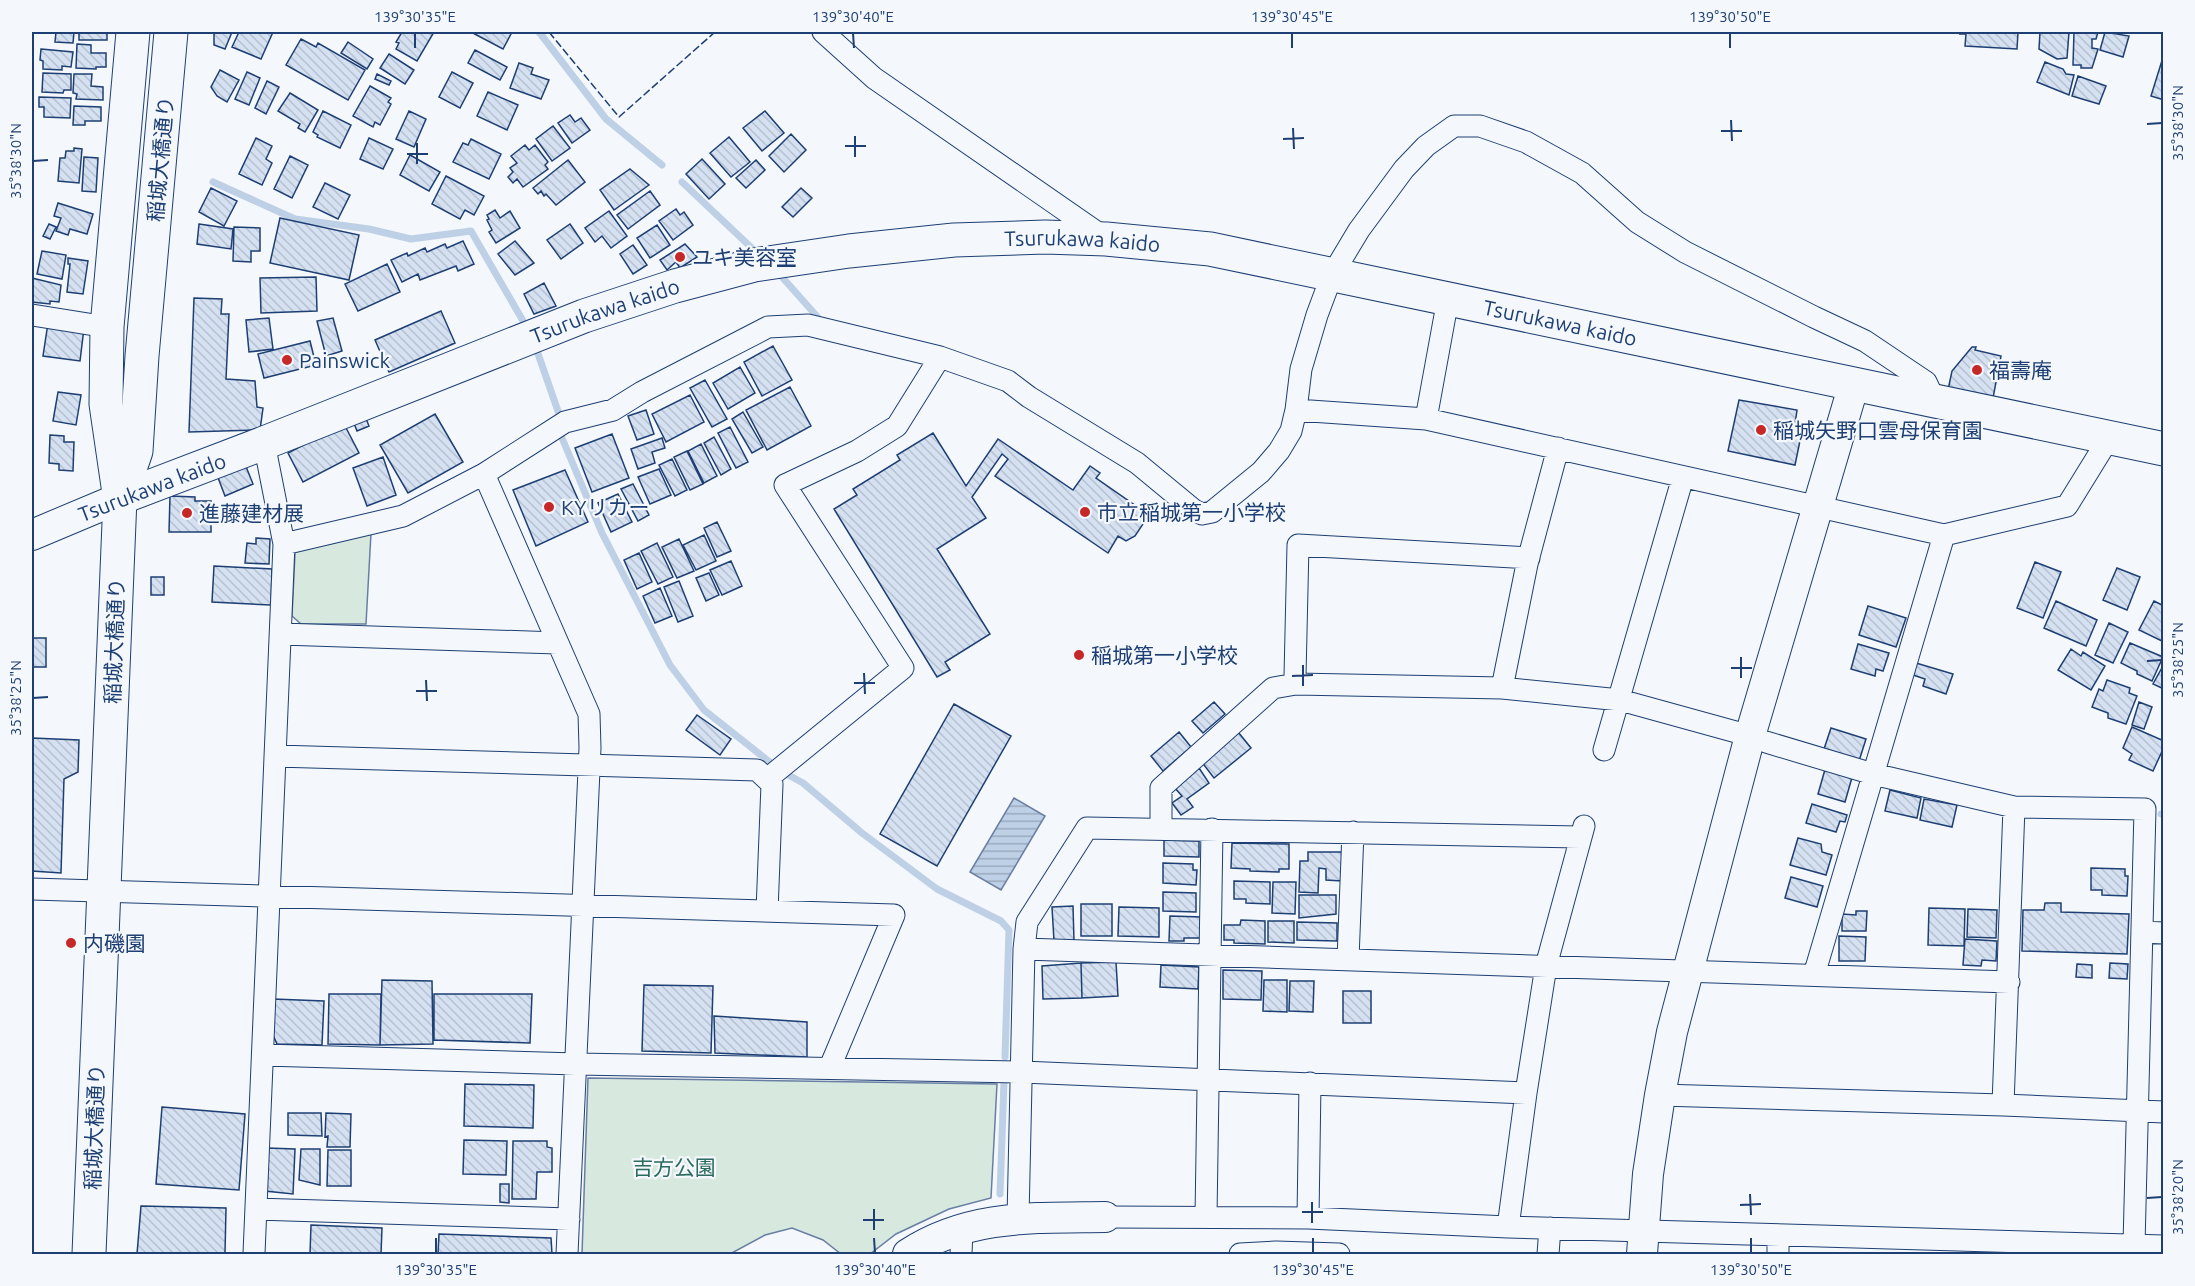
<svg xmlns="http://www.w3.org/2000/svg" width="2195" height="1286" viewBox="0 0 2195 1286" font-family="Ubuntu,'Noto Sans JP',sans-serif">
<style>
.park{fill:#d7e8df;stroke:#687fa3;stroke-width:1.5}
.water{fill:url(#water-rules);stroke:#687fa3;stroke-width:1.5}
.lines{fill:none;stroke-linecap:round;stroke-linejoin:round}
.stream{stroke:#bed0e5;stroke-width:7}
.building{fill:url(#building-back-hatch);stroke:#1d3f73;stroke-width:1.5}
.street-casing{stroke:#1d3f73;stroke-width:23}
.secondary-casing{stroke:#1d3f73;stroke-width:32}
.primary-casing{stroke:#1d3f73;stroke-width:35}
.street{stroke:#f4f7fb;stroke-width:21}
.secondary{stroke:#f4f7fb;stroke-width:30}
.primary{stroke:#f4f7fb;stroke-width:33}
.fence{stroke:#1d3f73;stroke-width:1.5;stroke-dasharray:8 3;stroke-linecap:butt}
.ticks{fill:none;stroke:#1d3f73;stroke-width:2}
.poi-dot{fill:#c62828;stroke:#f4f7fb;stroke-width:2}
.labels{text-anchor:middle;dominant-baseline:central;stroke-width:4.5;stroke-linejoin:round;paint-order:stroke}
.street-label{font-size:21px;fill:#1d3f73;stroke:#f4f7fb}
.poi-label{font-size:21px;fill:#1d3f73;stroke:#f4f7fb;text-anchor:start}
.park-label{font-size:21px;fill:#2c6c60;stroke:#f4f7fb}
.neatline{fill:none;stroke:#1d3f73;stroke-width:2}
.ticks-label{font-size:15px;text-anchor:middle;fill:#1d3f73}
</style>
<defs>
<pattern id="water-rules" width="6" height="5" patternUnits="userSpaceOnUse" patternTransform="scale(1.5)"><rect width="6" height="5" fill="#bed0e5"/><path d="M0 2.5h6" fill="none" stroke="#9aaabe"/></pattern>
<pattern id="building-back-hatch" width="6" height="6" patternUnits="userSpaceOnUse" patternTransform="scale(1.5)"><rect width="6" height="6" fill="#d5e0f0"/><path d="M-1 5l2 2M0 0l6 6M5-1l2 2" fill="none" stroke="#b6c1d1"/></pattern>
</defs>
<rect width="100%" height="100%" fill="#f4f7fb"/>
<path class="park" d="M371,533L366,624H301L292,616L295,553L298,548Z
M588,1078L997,1084L991,1198L949,1209L896,1234L870,1254H841L823,1240L792,1228L765,1235L730,1254H582Z"/>
<path class="water" d="M1014,798L1045,816L1001,890L970,872Z"/>
<g class="lines">
<path class="stream" d="M539,32L606,119L662,165
M213,182L295,219L369,229L411,239L471,231L526,326
M682,182L756,252
M782,277L822,322
M536,348L559,414
M562,438L602,533L670,665L704,710L781,771L803,783L862,833L937,889L1001,921L1009,930L1005,1057
M2161,814L2164,815
M1000,1194L1004,1081"/>
</g>
<path class="building" d="M56,32H74L73,43L55,42Z
M79,32H107V40H79Z
M214,32H232L225,49L214,45Z
M239,32H273L261,59L232,47Z
M402,32H434L417,61L396,49L399,43L396,42Z
M471,32H512L503,49Z
M1961,32H2018L2017,49L1965,46L1966,34H1960Z
M2040,32H2069L2067,58L2057,59L2039,49Z
M2074,32H2098L2096,39H2092V48L2098,49L2092,68H2081V65H2073Z
M2105,32L2129,36L2123,57L2100,50Z
M301,39L316,47L318,43L365,70L348,100L286,65Z
M348,42L373,59L367,69L341,53Z
M77,44L91,45V53H106V67H96V69L76,68Z
M41,49L73,52L71,67L62,66V70L43,69V61L40,60Z
M475,50L507,67L500,80L468,63Z
M389,54L414,70L405,84L380,68Z
M2164,54V100L2151,96Z
M2045,62L2063,69L2066,74L2074,75L2069,95L2037,82Z
M519,63L533,68L531,74L549,80L541,99L510,88Z
M220,70L239,80L227,102L217,96L211,87Z
M247,72L260,78L249,105L235,99Z
M452,72L473,83L460,108L439,97Z
M43,73L71,74V90H64L63,93L42,92Z
M74,74H92L91,86L103,87V100L76,99L77,94L73,93Z
M377,74L391,81L389,85L375,79Z
M2078,76L2106,86L2099,104L2072,96Z
M267,81L279,87L266,114L255,108Z
M370,86L391,98L388,102L391,104L380,125L375,122L373,127L353,116Z
M488,92L518,105L507,130L477,116Z
M290,93L318,110L305,132L298,128L300,124L278,111Z
M39,97L71,98L70,118L44,117V107H39Z
M74,106L101,107V121H85V125H73Z
M323,111L351,125L340,148L317,137L318,135L313,132Z
M409,111L426,119L414,147L396,139Z
M765,111L784,133L762,151L743,128Z
M570,115L575,122L581,118L590,130L572,143L558,123Z
M553,126L570,148L552,161L536,139Z
M791,134L806,150L784,172L769,156Z
M729,137L750,162L731,177L710,153Z
M256,138L272,146L266,159L272,163L262,185L239,174Z
M369,138L393,149L383,169L360,159Z
M471,139L501,154L489,179L453,162L463,143L468,145Z
M525,145L529,150L535,145L548,162L545,165L548,169L523,187L517,179L513,183L508,177L513,172L510,168L517,163L511,156Z
M74,148L82,149L79,183L58,181L60,158H65L66,151H74Z
M410,155L440,172L429,191L400,175Z
M290,156L308,165L292,198L274,189Z
M84,157L98,158L96,192L82,191Z
M702,159L725,184L709,199L686,174Z
M568,160L585,182L556,205L546,194L544,196L541,191L538,194L533,188Z
M756,160L765,170L746,188L736,178Z
M630,169L649,185L614,210L600,190Z
M446,176L484,196L474,215L465,210L460,219L432,204Z
M325,183L350,195L338,219L313,207Z
M211,188L237,201L224,226L199,212Z
M801,188L812,198L793,217L782,207Z
M650,191L660,205L628,229L617,215Z
M58,203L93,214L87,234L70,229L68,235L56,231L61,218L54,216Z
M676,209L680,215L684,212L693,225L673,240L659,221Z
M495,210L500,218L510,211L520,228L496,243L489,232L492,230L487,220L489,219L487,215Z
M609,211L627,236L611,248L602,236L595,242L585,228Z
M280,218L359,235L349,280L270,263Z
M49,224L56,227L50,239L43,236Z
M199,224L233,229L231,249L197,244Z
M570,224L583,243L561,259L547,240Z
M657,225L670,245L650,258L637,238Z
M234,227L260,228V251H251V262L233,261Z
M463,241L474,264L458,271L456,266L420,280L418,274L402,282L391,260L407,253L408,256L425,248L427,252L445,244L447,248Z
M515,241L534,263L515,275L498,254Z
M685,244L697,257L680,268L676,262L667,270L660,260Z
M633,245L647,265L633,274L620,254Z
M42,251L66,255L62,279L37,274Z
M68,258L88,261L83,294L67,292L70,264H68Z
M387,264L400,292L358,311L345,284Z
M316,277L317,311L261,313L260,278Z
M32,278L61,285L59,302L50,301V304L32,302Z
M544,283L556,306L534,314L524,294Z
M194,298L222,299L221,314H229L226,379L255,381L257,407L263,408L260,430L189,432Z
M441,311L455,343L389,372L375,340Z
M269,318L273,349L249,352L246,320Z
M333,318L342,351L326,356L317,321Z
M48,323L84,328L80,361L43,356Z
M310,341L316,365L264,378L258,354Z
M773,346L792,380L762,396L744,362Z
M1972,347H1976L1975,350L2001,356L1993,398L1948,390L1952,371Z
M740,367L755,393L728,409L713,383Z
M705,380L727,419L712,427L690,388Z
M790,387L811,426L767,450L746,410Z
M58,392L81,395L76,425L53,421Z
M690,395L704,422L666,442L652,414Z
M1739,400L1797,410L1795,424L1803,426L1795,465L1728,451Z
M646,410L654,434L637,440L628,416Z
M363,411L369,426L357,431L351,416Z
M743,412L763,447L752,453L732,419Z
M435,414L463,462L408,493L380,445Z
M344,424L359,453L303,482L288,453Z
M730,427L748,462L736,468L718,433Z
M933,433L966,486L998,439L1073,490L1090,466L1100,473L1096,478L1149,515L1135,536L1126,541L1118,536L1108,553L995,476L1008,459L1002,454L972,497L986,518L937,549L990,634L945,662L950,670L937,677L834,509L857,495L853,489L900,460L897,455Z
M612,434L629,478L592,492L575,448Z
M50,435L64,436V442H74L73,471L59,470V464L49,463Z
M714,437L731,469L721,475L704,443Z
M662,438L665,448L652,452L655,463L638,469L631,449Z
M701,444L717,476L704,483L688,451Z
M687,451L703,484L690,490L674,457Z
M383,457L396,495L367,506L353,468Z
M672,459L687,490L675,496L659,465Z
M245,464L253,484L225,496L217,475Z
M659,469L671,495L650,504L638,477Z
M565,470L588,522L536,546L513,490Z
M633,484L649,515L638,521L621,489Z
M618,494L632,522L611,532L598,503Z
M170,496L195,497V501H211V532H169Z
M717,522L731,551L717,557L704,528Z
M704,535L716,561L696,570L683,545Z
M256,538L270,539L269,564L245,563L247,543L256,544Z
M679,539L694,571L677,578L662,547Z
M657,543L673,577L658,584L641,551Z
M639,553L652,582L637,589L624,560Z
M731,561L742,586L722,595L710,570Z
M2035,562L2061,572L2043,618L2017,608Z
M214,566L272,569L271,605L212,602Z
M2117,568L2140,577L2127,610L2103,600Z
M709,573L719,595L706,601L696,578Z
M151,577H164V595H151Z
M679,581L693,616L678,622L664,587Z
M660,588L672,616L655,623L643,596Z
M2056,601L2097,620L2086,646L2044,628Z
M2154,601L2164,606V642L2139,630Z
M1868,606L1906,618L1896,647L1859,635Z
M2109,623L2128,632L2113,663L2095,655Z
M32,638H46V667H32Z
M2130,643L2163,657L2152,681L2137,674V671L2121,663Z
M1858,644L1889,653L1883,671L1876,669L1875,676L1851,669Z
M2071,649L2081,656L2083,652L2105,666L2091,690L2058,670Z
M1916,663L1953,674L1946,694L1923,686L1925,679L1913,675Z
M2164,664V689L2153,684Z
M2107,680L2130,688L2129,693L2137,696L2126,724L2108,718V713L2092,707L2099,689L2103,691Z
M1214,702L1225,714L1203,733L1192,721Z
M2139,702L2152,707L2144,729L2132,725Z
M954,704L1011,736L937,866L880,834Z
M697,715L731,739L720,755L686,730Z
M1234,727L1251,748L1214,778L1201,761Z
M2132,727L2164,741V747L2153,771L2129,760L2132,754L2123,748Z
M1831,728L1866,739L1859,761L1824,749Z
M1179,732L1191,747L1163,771L1151,756Z
M32,738L79,740L78,772L64,779L61,873L32,871Z
M1826,766L1853,774L1845,802L1818,794Z
M1199,768L1209,783L1187,799L1193,807L1181,815L1172,803L1182,796L1174,787Z
M1890,790L1921,798L1917,818L1885,811Z
M1924,799L1957,805L1952,827L1920,820Z
M1812,804L1847,815L1845,822L1840,821L1836,832L1806,823Z
M1798,838L1821,844L1822,852L1832,855L1826,875L1790,865Z
M1164,840L1199,841V857L1164,856Z
M1232,843L1289,844V869H1279V872L1250,871V869L1231,868Z
M1308,852H1343L1342,881L1326,880V869L1319,868L1318,893L1299,892L1300,861H1308Z
M1163,863L1193,864V870H1197L1196,885L1163,883Z
M2091,868L2125,869V876H2128L2127,896L2102,895V890H2091Z
M1791,877L1823,886L1817,907L1785,898Z
M1234,881L1270,882V904L1246,903V899H1234Z
M1273,882H1296L1295,914L1272,913Z
M1163,892L1196,893V912L1163,911Z
M1299,895H1336V914L1299,918Z
M2045,903H2061V912L2129,914L2127,954L2022,951L2023,910H2044Z
M1081,904H1112V936H1081Z
M1073,906L1074,941H1054L1052,907Z
M1119,907L1159,908V937L1118,936Z
M1929,908L1965,909L1964,946L1928,945Z
M1968,909L1997,910L1996,938L1967,937Z
M1856,911H1867L1866,931H1842V914L1856,915Z
M1170,916L1202,917V938H1184V941H1169Z
M1241,920L1265,921V944L1234,943V940H1224V925H1240Z
M1268,921H1294V943L1268,942Z
M1297,922L1337,923V941L1297,940Z
M1839,936L1866,937L1865,961H1839Z
M1965,939L1997,941L1996,961L1982,960L1981,966L1963,965Z
M1116,962L1118,996L1082,998L1081,963Z
M1081,963L1082,998L1043,999L1042,966Z
M2110,963L2128,964L2127,979L2109,978Z
M2077,964L2092,965V978L2076,977Z
M1161,965L1199,967L1198,989L1160,987Z
M1223,970L1262,971L1261,1000L1223,999Z
M382,980L432,981L433,1044L380,1045Z
M1264,980H1287V1012L1263,1011Z
M1290,981H1314L1313,1012L1289,1011Z
M644,985L713,986L711,1053L642,1051Z
M1343,991H1371V1023H1343Z
M329,994H381L380,1045L328,1044Z
M434,994H532L530,1043L434,1040Z
M273,999L324,1001L322,1045L277,1044L272,1033Z
M714,1016L807,1022V1057L715,1053Z
M465,1084L534,1085L533,1128L464,1126Z
M162,1107L245,1114L239,1190L156,1184Z
M288,1113H321L322,1136L288,1135Z
M326,1113L351,1114L350,1147H327L328,1136L325,1137Z
M464,1140L507,1141L506,1175L463,1174Z
M513,1141H547V1147L552,1148V1172H537L536,1199H512Z
M267,1148L295,1149L293,1194L265,1191Z
M301,1149H320V1185L299,1180Z
M328,1150H351V1186H327Z
M500,1184H509V1203L500,1202Z
M141,1206L226,1208L225,1254H137Z
M311,1225L382,1228L381,1254H310Z
M439,1234L551,1238L552,1254H438Z"/>
<g class="lines">
<defs>
<path id="street" d="M823,32L874,78L1105,238
M32,315L107,327
M1296,410L1426,419L1944,535
M1426,419L1448,299
M484,474L589,714L590,748L567,1254
M284,544L403,516L484,474L565,422L613,410L642,392L768,327L808,325L940,357L1008,381L1029,397L1137,463L1194,510L1202,514L1212,512L1261,472L1279,451L1291,431L1296,410L1301,369L1317,315L1332,275L1359,230L1404,169L1426,146L1454,126H1480L1526,142L1582,173L1637,222L1685,252L1814,317L1865,341L1926,382L1935,401
M281,634L558,643
M1296,684L1295,676L1298,545L1529,558
M1502,688L1527,564L1558,448
M1766,742L1873,774L2014,807L2145,809L2134,1245L2136,1254
M1604,750L1683,477
M276,756L757,770L772,784L767,911
M767,779L903,668L785,485L857,451L897,426L940,357
M1161,829V788L1273,688L1296,684L1502,688L1620,700L1736,732
M32,889L894,915L830,1067
M2142,932L2164,933
M1024,949L2009,982
M1348,959L1353,832
M1814,975L1944,535L2067,506L2109,438
M263,1055L576,1064L1022,1072L1526,1093
M1660,1095L2003,1105L2164,1112
M2003,1105L2014,807
M256,1209L569,1219
M1105,1217L1308,1218L1508,1227L2164,1246
M1206,1217L1212,829
M1018,1218L1024,949L1027,922L1087,828L1580,837
M1308,1218L1310,1083
M1508,1227L1526,1093L1546,966L1584,826
M254,1254L284,544L264,443
M961,1254L962,1230
M1240,1254L1276,1252L1339,1254
M1548,1254L1550,1228
M1778,1254V1235"/>
<path id="secondary" d="M32,535L120,498
M908,1254C969,1214 1035,1218 1105,1217
M1642,1254L1648,1174L1660,1095L1672,1032L1750,736L1854,384"/>
<g id="primary">
<path d="M119,493L106,404L107,327L133,32"/>
<path id="s1" d="M120,498L264,443L584,316L675,286L754,265L849,251L954,240L1045,237L1106,239L1210,249L2164,449"/>
<path d="M89,1254L120,498L136,451L142,356L171,32"/>
</g>
</defs>
<use href="#street" class="street-casing"/>
<use href="#secondary" class="secondary-casing"/>
<use href="#primary" class="primary-casing"/>
<use href="#street" class="street"/>
<use href="#secondary" class="secondary"/>
<use href="#primary" class="primary"/>
<path class="fence" d="M549,32L619,117L715,32"/>
</g>
<path class="ticks" d="M415,33V48M853,33L854,48M1292,33V48M1730,33V48M1731,120L1732,141M2147,124L2162,123M1293,128L1294,149M1721,131H1742M855,136V157M1283,139L1304,138M417,143V164M845,146H866M407,154H428M33,161L48,160M1741,657V678M2147,661L2162,660M1303,665V686M1731,668H1752M864,673L865,694M1292,676L1313,675M426,680L427,701M854,683H875M416,691H437M33,698L48,697M1750,1194L1751,1215M2147,1198L2162,1197M1312,1202V1223M1740,1205L1761,1204M874,1209V1230M1302,1212H1323M863,1220H884M436,1238V1253M874,1238L875,1253M1313,1238V1253M1751,1238V1253"/>
<g class="poi-dot">
<circle cx="680" cy="257" r="6"/>
<circle cx="287" cy="360" r="6"/>
<circle cx="1977" cy="370" r="6"/>
<circle cx="1761" cy="430" r="6"/>
<circle cx="549" cy="507" r="6"/>
<circle cx="1085" cy="512" r="6"/>
<circle cx="187" cy="513" r="6"/>
<circle cx="1079" cy="655" r="6"/>
<circle cx="71" cy="943" r="6"/>
</g>
<g class="labels">
<g class="street-label">
<text transform="translate(160 159) rotate(-85)">稲城大橋通り</text>
<text stroke="none"><textPath href="#s1" startOffset="1006">Tsurukawa kaido</textPath></text>
<text stroke="none"><textPath href="#s1" startOffset="520">Tsurukawa kaido</textPath></text>
<text stroke="none"><textPath href="#s1" startOffset="1492">Tsurukawa kaido</textPath></text>
<text transform="translate(152 487) rotate(-21)">Tsurukawa kaido</text>
<text transform="translate(114 641) rotate(-88)">稲城大橋通り</text>
<text transform="translate(94 1127) rotate(-88)">稲城大橋通り</text>
</g>
<g class="poi-label">
<text x="692" y="257">ユキ美容室</text>
<text x="299" y="360">Painswick</text>
<text x="1989" y="370">福壽庵</text>
<text x="1773" y="430">稲城矢野口雲母保育園</text>
<text x="561" y="507">KYリカー</text>
<text x="1097" y="512">市立稲城第一小学校</text>
<text x="199" y="513">進藤建材展</text>
<text x="1091" y="655">稲城第一小学校</text>
<text x="83" y="943">内磯園</text>
</g>
<g class="park-label">
<text x="674" y="1167">吉方公園</text>
</g>
</g>
<rect width="2195" height="1286" fill="none" stroke="#f4f7fb" stroke-width="66"/>
<rect x="33" y="33" width="2129" height="1220" class="neatline"/>
<g class="ticks-label">
<text x="415" y="22">139°30'35"E</text>
<text x="853" y="22">139°30'40"E</text>
<text x="1292" y="22">139°30'45"E</text>
<text x="1730" y="22">139°30'50"E</text>
<text transform="translate(2178 123) rotate(-90)" y="5">35°38'30"N</text>
<text transform="translate(16 161) rotate(-90)" y="5">35°38'30"N</text>
<text transform="translate(2178 660) rotate(-90)" y="5">35°38'25"N</text>
<text transform="translate(16 698) rotate(-90)" y="5">35°38'25"N</text>
<text transform="translate(2178 1197) rotate(-90)" y="5">35°38'20"N</text>
<text x="436" y="1275">139°30'35"E</text>
<text x="875" y="1275">139°30'40"E</text>
<text x="1313" y="1275">139°30'45"E</text>
<text x="1751" y="1275">139°30'50"E</text>
</g>
</svg>
